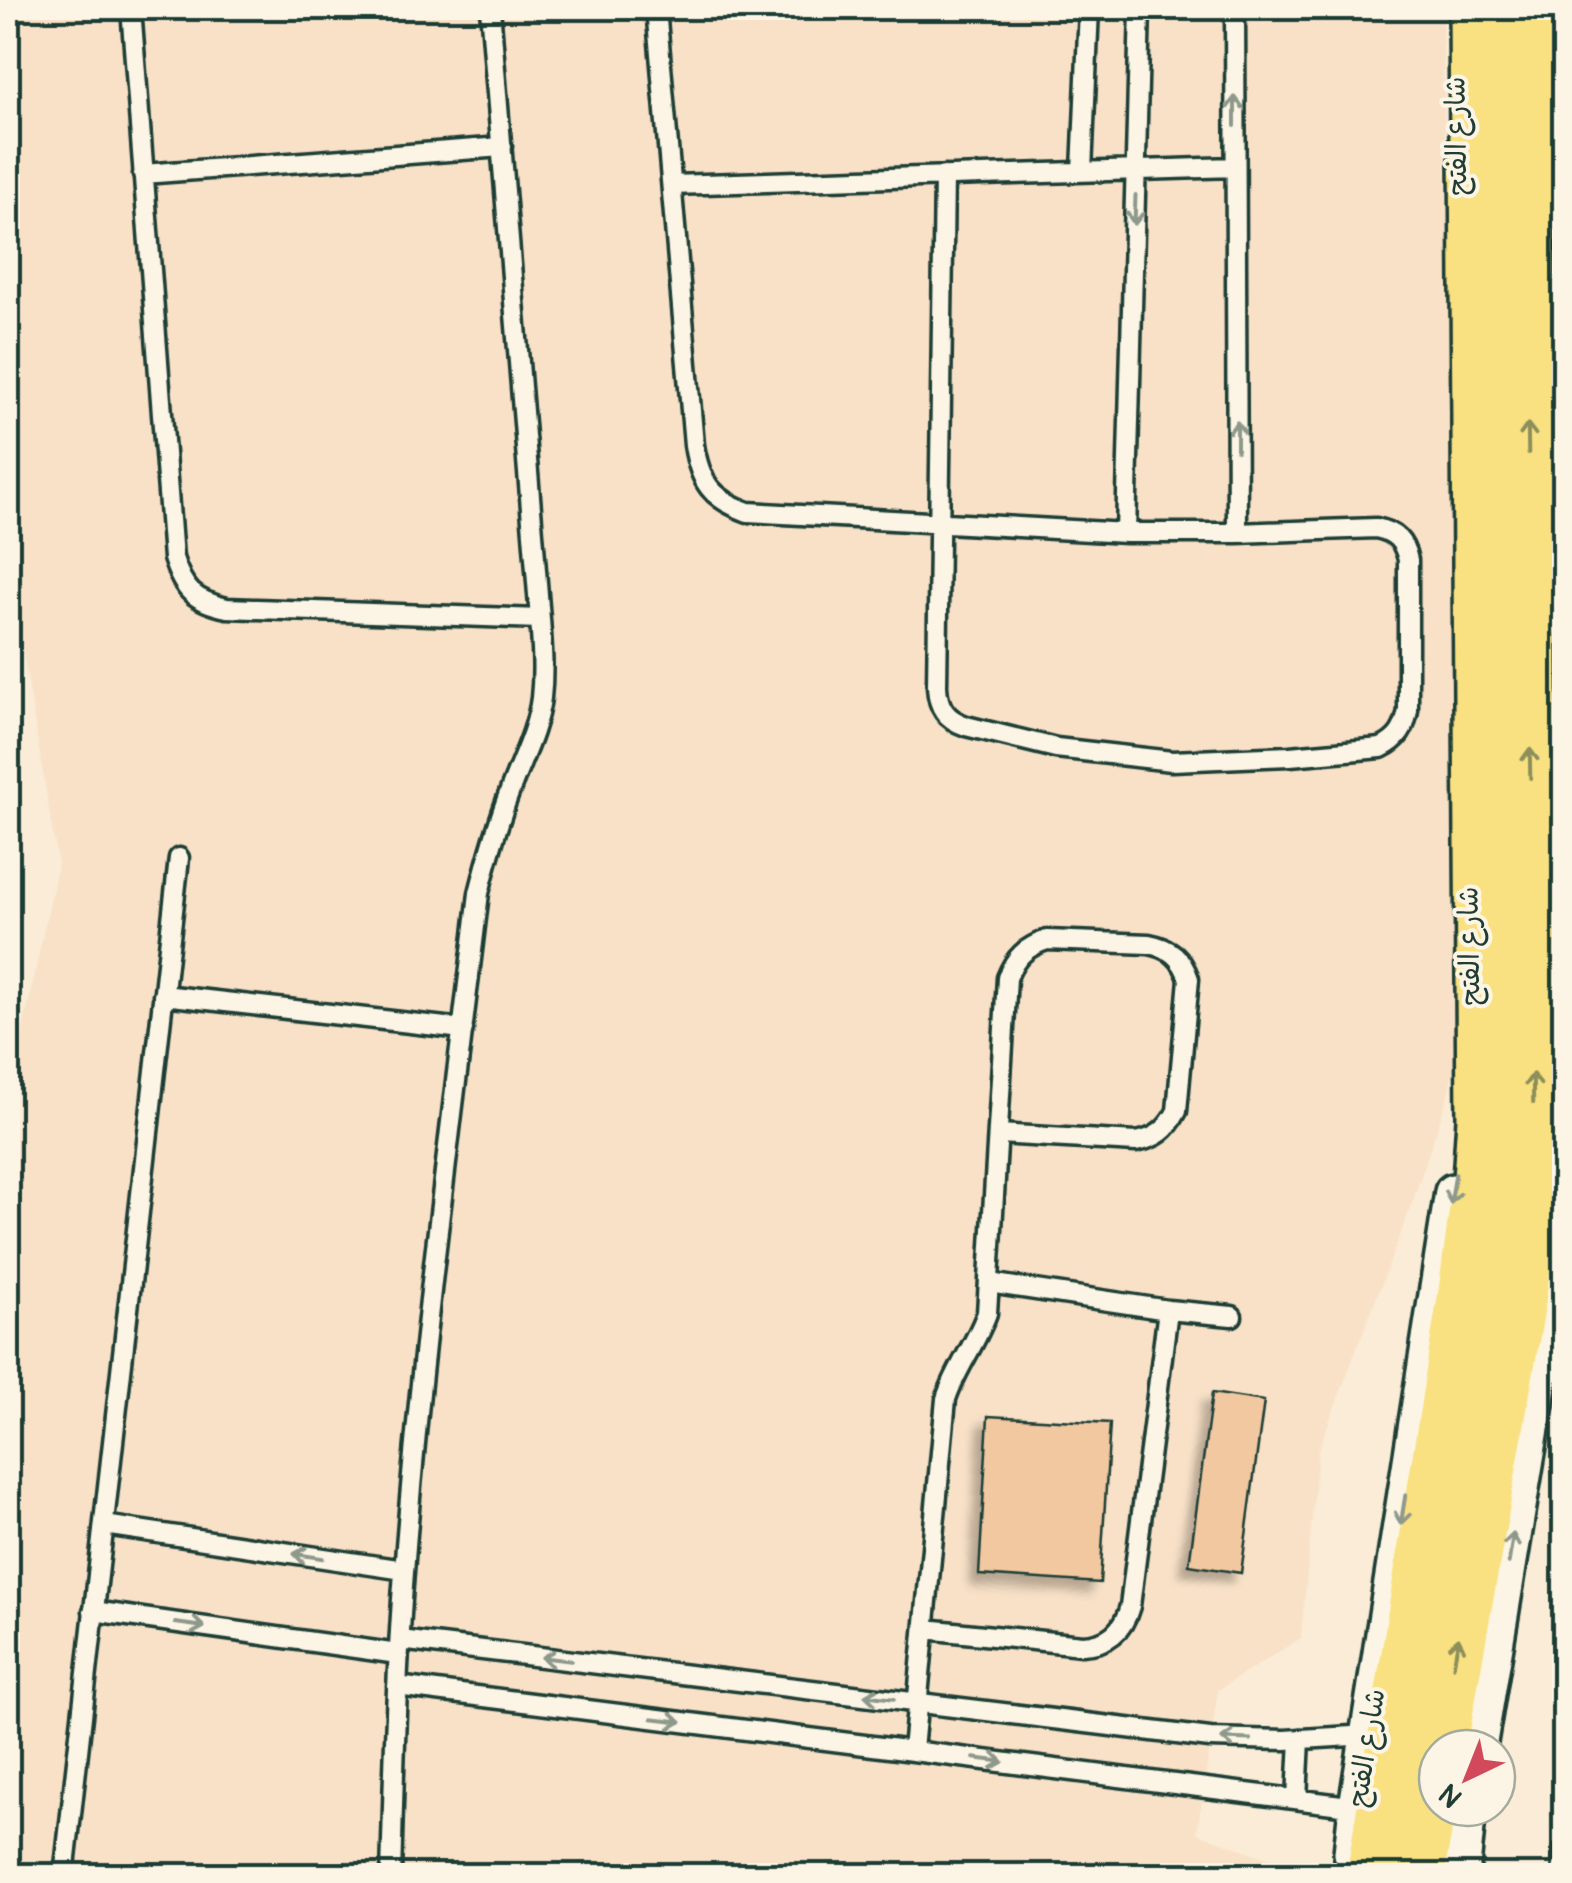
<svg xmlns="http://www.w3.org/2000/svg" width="1572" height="1883" viewBox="0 0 1572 1883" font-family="Pangolin,'Playpen Sans Arabic',sans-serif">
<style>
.built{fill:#f8e1c7}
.building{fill:#f2c8a1;stroke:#1f3d34;stroke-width:2.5;filter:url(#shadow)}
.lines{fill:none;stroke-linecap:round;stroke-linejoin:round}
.lane-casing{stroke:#1f3d34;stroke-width:25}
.street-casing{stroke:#1f3d34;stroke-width:42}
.primary-casing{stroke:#1f3d34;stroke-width:62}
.lane{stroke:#fcf5e5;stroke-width:18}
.street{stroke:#fcf5e5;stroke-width:35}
.primary{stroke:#f9e181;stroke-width:55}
.oneway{stroke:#8e998c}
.oneway2{stroke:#8c8f5a}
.labels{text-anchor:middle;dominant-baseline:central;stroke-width:8;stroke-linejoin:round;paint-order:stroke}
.street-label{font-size:28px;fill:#1f3d34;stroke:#fcf5e5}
</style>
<defs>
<filter id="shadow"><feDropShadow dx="-9" dy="9" stdDeviation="5" flood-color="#0004"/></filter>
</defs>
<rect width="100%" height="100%" fill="#faecd7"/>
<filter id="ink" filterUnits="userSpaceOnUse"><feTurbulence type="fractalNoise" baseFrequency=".01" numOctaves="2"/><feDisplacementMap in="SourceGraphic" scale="20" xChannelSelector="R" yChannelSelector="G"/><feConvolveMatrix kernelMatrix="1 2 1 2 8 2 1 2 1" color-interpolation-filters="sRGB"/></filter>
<g filter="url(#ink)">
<path class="built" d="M8,8H1442L1465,1010L1448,1095L1410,1209L1318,1451L1301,1638L1218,1690L1197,1833L1314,1875H8V1201L15,1166L21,1039L58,864L12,585L8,569Z"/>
<path class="building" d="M1212,1393L1264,1401L1241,1573L1189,1565Z
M988,1416L1110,1423L1100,1583L979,1575Z"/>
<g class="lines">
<defs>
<path id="lane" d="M131,8L173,558C183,590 194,601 227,608L540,619
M656,8L694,445C700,483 712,499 748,512L1126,533H1237L1376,528C1395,532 1404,541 1408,560V710C1405,729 1398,740 1381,748L1290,756L1172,761L1056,748L966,726C946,719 938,708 937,686L944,176
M1235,8L1237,533
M1082,171L1089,8
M143,174L502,147
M672,185L1235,167
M1126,533L1140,8
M163,995L463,1029
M989,1283L1168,1310L1232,1316
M104,1525L404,1570
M93,1611L398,1654
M925,1629L1082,1645C1109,1644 1123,1631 1130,1606L1168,1310
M400,1640L1210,1738L1285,1740L1369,1735
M397,1686L1357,1807
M913,1750L946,1399C956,1368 976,1344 987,1313L1007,978C1015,957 1026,947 1047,940L1149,944C1171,948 1182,958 1189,979L1177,1111C1167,1130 1157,1138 1136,1142L998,1134
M1297,1799L1300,1739
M64,1876L179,858
M391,1876C394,1774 396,1673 404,1572C421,1345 452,1119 479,893C488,857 498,822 511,788C522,758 537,730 541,698C544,672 542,645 540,619L490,8
M1562,1876L1564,1850"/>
<path id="street" d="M1478,1748L1564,1229
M1352,1853L1357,1807L1453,1192
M1461,1876L1468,1808"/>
<path id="primary" d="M1439,1748L1515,1320L1523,1267L1532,1160L1525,8
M1374,1876L1465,1299L1481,1180L1485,1119L1477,8
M1416,1876L1437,1758"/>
</defs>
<use href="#lane" class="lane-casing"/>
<use href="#street" class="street-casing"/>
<use href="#primary" class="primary-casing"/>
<use href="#lane" class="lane"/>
<use href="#street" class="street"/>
<use href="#primary" class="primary"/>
</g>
<defs><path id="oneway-shaft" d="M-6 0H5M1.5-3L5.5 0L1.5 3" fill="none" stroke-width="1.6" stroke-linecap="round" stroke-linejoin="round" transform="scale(2.5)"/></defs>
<g class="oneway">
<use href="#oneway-shaft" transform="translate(1235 111) rotate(-90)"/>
<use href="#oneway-shaft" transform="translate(1135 210) rotate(92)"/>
<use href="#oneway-shaft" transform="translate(1237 436) rotate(-90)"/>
<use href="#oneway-shaft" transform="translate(1453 1189) rotate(99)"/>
<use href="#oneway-shaft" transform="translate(1403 1510) rotate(99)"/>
<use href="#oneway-shaft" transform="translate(1511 1548) rotate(-81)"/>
<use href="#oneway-shaft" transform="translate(308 1556) rotate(-171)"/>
<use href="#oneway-shaft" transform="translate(190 1625) rotate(8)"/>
<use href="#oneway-shaft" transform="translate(556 1659) rotate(-173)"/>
<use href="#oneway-shaft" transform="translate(879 1697) rotate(-173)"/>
<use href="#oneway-shaft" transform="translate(667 1720) rotate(7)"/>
<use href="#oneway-shaft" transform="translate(1236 1739) rotate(-178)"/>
<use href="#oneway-shaft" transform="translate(989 1760) rotate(7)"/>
</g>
<g class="oneway2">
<use href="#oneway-shaft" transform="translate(1528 438) rotate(-91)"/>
<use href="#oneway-shaft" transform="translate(1530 763) rotate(-91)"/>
<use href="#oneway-shaft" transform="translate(1533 1088) rotate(-91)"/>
<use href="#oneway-shaft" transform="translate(1456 1652) rotate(-80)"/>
</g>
</g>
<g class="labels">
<g class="street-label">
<text transform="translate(1457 136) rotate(-91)">شارع الفتح</text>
<text transform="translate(1470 946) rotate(-91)">شارع الفتح</text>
<text transform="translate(1367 1748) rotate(-81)">شارع الفتح</text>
</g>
</g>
<rect width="1572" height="1883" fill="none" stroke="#fcf5e5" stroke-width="40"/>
<rect x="20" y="20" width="1532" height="1843" fill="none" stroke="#1f3d34" stroke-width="4" filter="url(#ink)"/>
<g transform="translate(1467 1778) rotate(223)"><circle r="48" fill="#fcf5e5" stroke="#a4ab9e" stroke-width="2.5"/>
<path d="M0-8L18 38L0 25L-18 38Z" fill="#d1495b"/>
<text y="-15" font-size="28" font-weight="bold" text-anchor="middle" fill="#1f3d34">N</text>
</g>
</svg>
